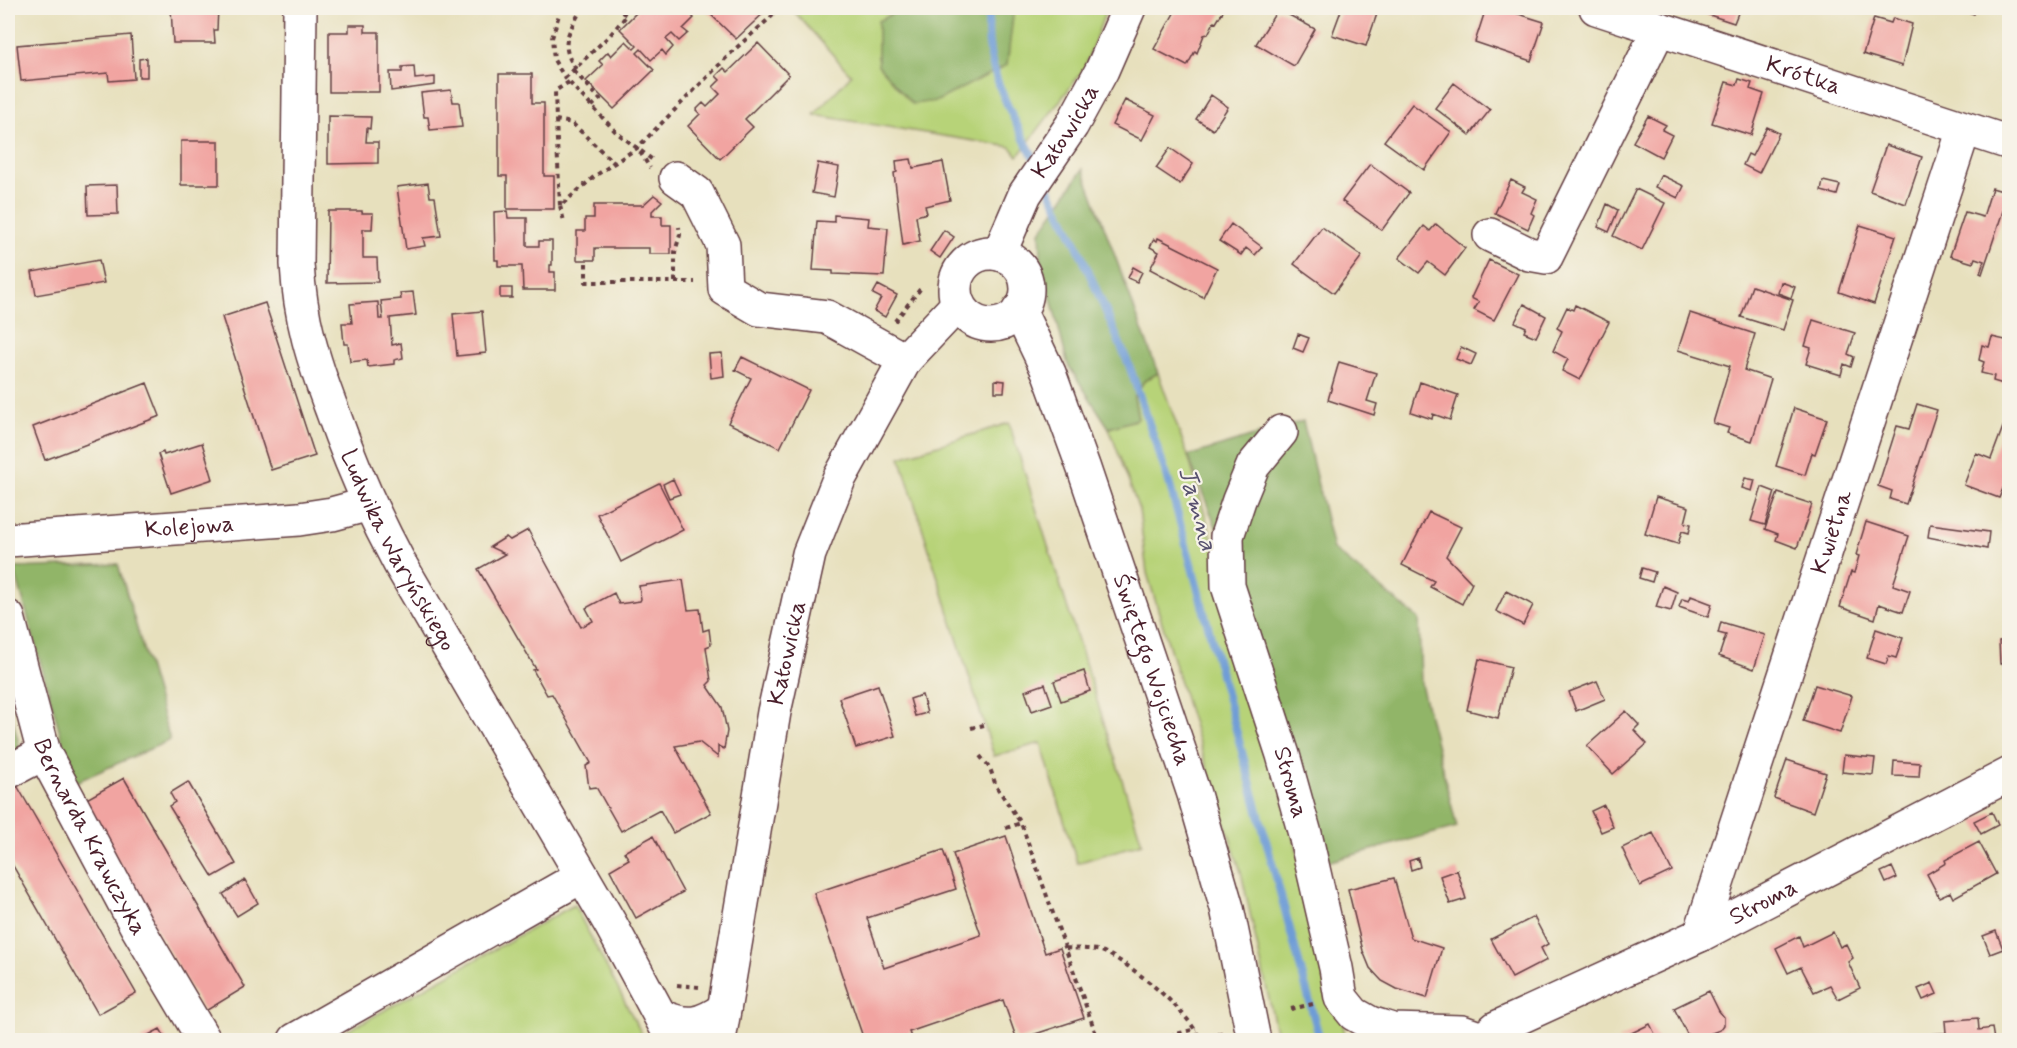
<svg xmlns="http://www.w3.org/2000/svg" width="2017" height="1048" viewBox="0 0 2017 1048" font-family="Mynerve,sans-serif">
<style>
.green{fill:#b7d378;stroke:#807952;stroke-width:1.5}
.forest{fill:#91b568;stroke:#6e6a4a;stroke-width:1.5}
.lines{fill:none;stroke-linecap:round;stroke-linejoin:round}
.stream{stroke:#6e9cd6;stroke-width:8}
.building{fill:#f1a4a1}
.minor-casing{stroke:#623c41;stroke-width:36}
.path{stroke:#623c41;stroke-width:4;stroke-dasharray:4.5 4.5;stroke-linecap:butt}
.minor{stroke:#fff;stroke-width:33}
.labels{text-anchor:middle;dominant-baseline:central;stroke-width:4.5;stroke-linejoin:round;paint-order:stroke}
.street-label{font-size:24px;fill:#4a1f2b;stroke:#f7f3e8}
.water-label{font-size:26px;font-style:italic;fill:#58516f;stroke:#f7f3e8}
</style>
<rect width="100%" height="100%" fill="#f7f3e8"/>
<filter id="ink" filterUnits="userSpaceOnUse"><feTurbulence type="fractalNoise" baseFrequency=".0167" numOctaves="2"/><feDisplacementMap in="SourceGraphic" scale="12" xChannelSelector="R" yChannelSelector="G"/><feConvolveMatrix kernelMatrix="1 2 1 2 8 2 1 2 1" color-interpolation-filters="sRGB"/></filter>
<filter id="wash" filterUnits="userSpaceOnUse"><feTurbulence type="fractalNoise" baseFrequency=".008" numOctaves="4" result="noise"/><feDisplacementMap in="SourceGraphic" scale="24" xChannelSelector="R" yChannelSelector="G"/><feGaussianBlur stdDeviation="1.35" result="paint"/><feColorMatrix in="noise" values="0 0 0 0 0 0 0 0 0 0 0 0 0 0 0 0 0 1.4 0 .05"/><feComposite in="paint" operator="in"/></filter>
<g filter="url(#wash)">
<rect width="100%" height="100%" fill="#e7e0bd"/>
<path class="green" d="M791,8H1107L1084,69L1018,156L1011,147L814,115L851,75Z
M1158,373L1188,456L1232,607L1341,1014L1346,1040H1278L1241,872L1189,712L1147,573L1139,510L1109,428L1138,419L1134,398L1144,381Z
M1009,423L1142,843L1077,863L1041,743L994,756L900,457Z
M574,905L645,1040H331Z"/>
<path class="forest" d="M904,8H1014L1007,65L937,101L912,104L878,65V21Z
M1083,169L1158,373L1144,381L1134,397L1138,419L1109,428L1068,365L1041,259L1040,232Z
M1303,421L1333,549L1419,619L1421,684L1457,827L1323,863L1249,610L1188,456Z
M118,564L170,740L74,783L14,568Z
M8,700L21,753L8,761Z"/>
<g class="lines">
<path class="stream" d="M990,8C980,64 1011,113 1036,162
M1045,181L1077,245L1129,365L1169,482L1320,1040"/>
</g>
<g id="blocks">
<path class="building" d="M171,8H218L217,30H214L215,43H173Z
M330,8H348V9L330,10Z
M634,8H684L694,18L683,29L688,33L679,41L672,34L666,39L673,47L666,55L662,50L651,60L641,49L637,53L654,70L614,109L586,81L603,65L599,61L608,52L611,56L626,41L634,49L637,46L620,29L638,11Z
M704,8H769L736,39Z
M1177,8H1225L1216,23L1214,22L1208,34L1204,35L1197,53L1195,51L1187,66L1154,49Z
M1342,8H1379L1366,46L1332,35Z
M1486,8H1499L1544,22L1531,61L1475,42Z
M1688,8H1740L1734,23Z
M1957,8H1977L1974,14Z
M1278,9L1315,29L1294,66L1256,44Z
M1874,18L1891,23L1893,18L1912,24L1902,66L1863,54Z
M349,25H365V32H379V92H329V32H349Z
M131,35L134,79L109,81L108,73L21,81L17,45Z
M758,43L789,75L745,119L753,127L720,159L688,126L700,114L696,110L703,103L707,107L720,94L713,87L720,80L716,76L724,68L728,72Z
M147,58V77H139V59Z
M414,66L415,79L435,77V85L391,91L390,72H402V67Z
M499,74H532V103H544V176H554V209H507V176H499Z
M1739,79L1752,83L1750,89L1764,94L1751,135L1712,123L1726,82L1737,85Z
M1454,83L1490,110L1470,135L1435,108Z
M451,90L453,102H459L462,127L430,130L428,117H424L421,93Z
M1211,95L1228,107L1213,130L1196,119Z
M2009,99H2010V115L2004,113Z
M1125,100L1155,115L1142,140L1112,125Z
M1412,104L1451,132L1424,170L1384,141Z
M328,116L371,117L370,129L367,128L366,142H378V163L328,164Z
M1648,116L1666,125L1662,130L1672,135L1661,157L1633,142Z
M1767,127L1779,133L1759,173L1743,165L1748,154L1752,156Z
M181,141H219V185H181Z
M1886,145L1922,157L1906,204L1870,191Z
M1170,148L1193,164L1180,184L1156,168Z
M911,159L913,168L943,162L950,200L925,206L927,213L916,216L920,241L903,245L894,173L897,172L896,161Z
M818,163L839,167L834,197L812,193Z
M1370,164L1409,193L1382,230L1342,201Z
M1661,175L1684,186L1678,198L1655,187Z
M1511,180L1525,187L1522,192L1537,199L1531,213L1534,215L1528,229L1495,213Z
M1823,181L1840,185L1837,195L1821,191Z
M428,183L430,197H435L441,236L423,238L425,246L406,249L397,187Z
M117,185L118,214L88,215L87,186Z
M1992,188L2009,193L1982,274L1980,273L1984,261L1975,258L1973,263L1950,256L1965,212L1983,217Z
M1636,189L1665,203L1642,250L1613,236Z
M654,195L662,201L652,211V216H662V225H671V254H649V248H595V260H577V231H585V218H594V205H643Z
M1607,204L1618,210L1609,232L1598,227Z
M328,211H362V213H373L372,229H363V258H377L378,282L327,283Z
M507,211L508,218H527V246H539V241H552V265H550V272H555V290H523L522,266H498V260H495L494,212Z
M834,215L869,218L868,226L888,228L884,276L833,274V271L813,270L817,221L834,222Z
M1231,224L1262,247L1255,255L1246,248L1241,255L1219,241Z
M1436,224L1465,248L1445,275L1428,262L1419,273L1399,258L1424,226L1430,231Z
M1860,225L1896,236L1874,304L1839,292Z
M1322,227L1362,256L1334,293L1294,264Z
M944,230L954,237L940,258L930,251Z
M1158,238L1217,268L1203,297L1150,269L1159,252L1150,247L1154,239L1157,241Z
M99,260L104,283L36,295L32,272Z
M1489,260L1518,274L1494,320L1474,310L1479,302L1471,298Z
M1133,267L1142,272L1137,282L1128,278Z
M1781,282L1795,287L1791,298L1778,293Z
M878,285L897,295L885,317L874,311L881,298L873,294Z
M1752,286L1793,300L1783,330L1741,317Z
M500,288H512V298H500Z
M413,292L416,315L390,318L392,345L401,343L403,358L394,360V364L368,367L367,360L350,362L348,344H344L342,323H352L350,304L378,302L379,319H383L381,301L401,299L400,293Z
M265,303L315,456L271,470L222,317Z
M1524,304L1546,316L1536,337L1524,332L1526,327L1515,322Z
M1575,305L1609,322L1580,380L1562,371L1568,359L1553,351L1562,331L1557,328L1567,307L1573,310Z
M482,311L486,353L457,356L453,314Z
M1690,313L1755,334L1744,370L1771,379L1752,441L1727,433L1729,428L1713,423L1730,366L1678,350Z
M1813,320L1855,333L1848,354L1854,357L1851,367L1844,364L1841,375L1806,364L1811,348L1805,346Z
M1298,334L1309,338L1303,352L1293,348Z
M1992,337L2010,341V386L1993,381L1994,376L1981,373L1984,362L1979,360L1982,345L1989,347Z
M1461,347L1476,354L1471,365L1456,359Z
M722,353L724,376L711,378L709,354Z
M742,357L809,390L780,448L728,423L751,378L735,370Z
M1339,362L1376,373L1367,401L1377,404L1374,415L1328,400Z
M995,380L1005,381L1004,392H995Z
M1420,382L1458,395L1450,420L1433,414L1432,419L1411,412Z
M147,383L160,416L45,460L33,427Z
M1917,404L1937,410L1906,504L1890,499L1892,491L1878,486L1897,426L1909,429Z
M1794,408L1827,419L1815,454L1812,453L1805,475L1776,466Z
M2003,427L2010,430V472L1999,498L1964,485L1976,453L1991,459Z
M202,443L213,479L171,493L158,454L163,452L164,455Z
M1745,478L1755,480L1752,491L1742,488Z
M673,479L680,494L669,498L663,484Z
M659,483L683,530L621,562L597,514Z
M1762,487L1775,492L1765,525L1751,521Z
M1778,493L1812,504L1797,548L1776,540L1778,534L1765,529Z
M1656,497L1689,507L1685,523L1691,524L1689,533L1682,531L1678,544L1645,534Z
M1429,512L1461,527L1446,556L1472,583L1462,604L1430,587L1434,581L1402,565Z
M1866,522L1909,536L1893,585L1910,591L1903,612L1879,604L1875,619L1840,607L1851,572L1854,573L1859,556L1856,555Z
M1930,524L1989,532L1987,549L1928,537Z
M528,530L581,627L593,621L586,608L614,593L619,604L640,601L641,599L639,586L683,580L688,610L700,609L703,631L709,629L711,645L706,647L711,681L707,685L722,707L727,731L724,749L718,746V757L699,742L675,746L711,813L673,833L660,810L621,831L596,787L589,788L586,766L591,763L552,694L547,695L533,670L536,669L478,569L505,554L490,547L506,537L510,540Z
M1642,568L1655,572L1652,582L1639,578Z
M1663,586L1677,592L1671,611L1656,607Z
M1506,591L1533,605L1523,625L1496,611Z
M1691,596L1712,604L1708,617L1679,607L1682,599L1689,601Z
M1721,622L1765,635L1754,669L1719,656L1726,635L1718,633Z
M1876,629L1903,638L1896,658L1889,656L1886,664L1867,658Z
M2010,640V663L2000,664L1999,641Z
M1479,659L1511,667L1498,718L1467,710Z
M1084,671L1090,691L1061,701L1054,681Z
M1597,681L1605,699L1576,711L1569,692Z
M1045,684L1052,704L1032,711L1025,691Z
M878,685L895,736L856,748L839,698Z
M1815,685L1852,696L1840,733L1803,721Z
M922,695L927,713L915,716L910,699Z
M1626,711L1639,725L1634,730L1647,744L1613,774L1587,746Z
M1844,755L1875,758L1873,775L1842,772Z
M1787,760L1826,773L1813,812L1774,798Z
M1894,761L1920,763L1919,777L1893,776Z
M124,778L245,987L204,1012L83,801Z
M15,782L136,993L98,1014L8,857V786Z
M188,782L236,864L213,877L169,806L175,802L170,793Z
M1604,805L1613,827L1601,832L1591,811Z
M1992,812L1998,825L1981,834L1974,821Z
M1653,833L1672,871L1640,886L1622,848Z
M653,836L683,892L636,918L610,870L629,859L624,852Z
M1006,836L1045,953L1060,948L1084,1018L1017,1040L1003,1000L909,1032L912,1040H864L814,893L943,850L956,889L867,918L884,968L981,935L953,854Z
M1979,842L1996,874L1953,898L1950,892L1939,897L1927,874L1946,863L1945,860Z
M1418,858L1420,867L1411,870L1409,861Z
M1892,867L1897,878L1886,883L1881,872Z
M1457,870L1466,899L1450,904L1440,876Z
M1394,878L1411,938L1442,948L1427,998L1397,989L1382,981L1370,968L1363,951L1348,889Z
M245,880L258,903L237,916L223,894Z
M1534,917L1548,944L1541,948L1547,960L1512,978L1491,939Z
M1996,931L2003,949L1990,954L1983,936Z
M1833,932L1840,947L1846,944L1853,958L1848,962L1860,988L1838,999L1830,985L1814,992L1801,967L1788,973L1776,948L1799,936L1803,947Z
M1932,983L1937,994L1923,1000L1918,989Z
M1709,991L1719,1011L1724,1017V1025L1720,1030L1704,1036L1706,1040H1690L1674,1008Z
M1978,1018L1979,1030L1992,1028L1994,1040H1913V1037L1925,1034L1946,1033L1945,1021Z
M1650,1024L1658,1040H1617L1644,1027Z
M160,1029L167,1040H139Z"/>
</g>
</g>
<g filter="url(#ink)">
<use href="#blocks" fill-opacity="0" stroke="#623c41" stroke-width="1.5"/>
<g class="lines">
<defs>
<g id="minor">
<path id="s1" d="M300,8L297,264C300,319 313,360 332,410C351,464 373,514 400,564L611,925L673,1040"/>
<path id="s2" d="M1596,8L2010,143"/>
<path d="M676,178L697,193L723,245L725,289L759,309L827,317L905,360"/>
<path d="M1490,235L1529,254L1546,257L1659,29"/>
<circle cx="991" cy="289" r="36"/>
<path id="s3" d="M999,254L1025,194L1072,125L1102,70L1129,8"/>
<path id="s4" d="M1019,310L1049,373L1084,469L1194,794L1227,908L1254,1040"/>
<path id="s5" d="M1281,432L1253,466L1239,500L1227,536L1228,586L1283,755L1305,834L1336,968L1341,998L1354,1014L1370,1023L1393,1030L1462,1032L1482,1039"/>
<path id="s6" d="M8,540L299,519L332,514L369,504"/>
<path id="s7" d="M8,617L44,753L137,927L204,1040"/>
<path d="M8,772L44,753"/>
<path id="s8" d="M1700,935L1964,129"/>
<path d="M661,1016C687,1028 701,1025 724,1009"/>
<path d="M295,1040L582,876"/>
<path id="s9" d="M719,1040L774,712L809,554L839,479L905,360L958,304"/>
<path id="s10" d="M1482,1040L1496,1028L1700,935L2010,774"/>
</g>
</defs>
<use href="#minor" class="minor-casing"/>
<path class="path" d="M561,8L552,38L554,60L565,78L616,132L654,161
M786,8L787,9
M576,69C558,44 569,32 582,8
M574,71L600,99L592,106
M565,78L610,35L627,15L623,13L622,8
M569,82L555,91L556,120L572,123L614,163
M556,120L560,206L595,176L637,148L735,49L780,9L779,8
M640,152L650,168
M560,206L564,221
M586,263V282H695
M675,282V252L680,235L679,227
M895,321L921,288
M971,728L984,725
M980,756L990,768L996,786L1021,823
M1006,828L1021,823L1098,1040
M1066,948C1078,949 1093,948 1104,952C1131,964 1191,1013 1200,1040L1224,1032
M677,985L699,987
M1291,1009L1313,1004
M1152,1040L1196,1029"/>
<use href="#minor" class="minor"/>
</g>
</g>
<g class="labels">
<g class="street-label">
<text stroke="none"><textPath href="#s2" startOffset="218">Krótka</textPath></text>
<text stroke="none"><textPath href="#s3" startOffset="140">Katowicka</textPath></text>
<text stroke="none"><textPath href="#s6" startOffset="182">Kolejowa</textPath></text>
<text stroke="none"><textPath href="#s8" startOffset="424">Kwietna</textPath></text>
<text stroke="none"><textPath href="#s1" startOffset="562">Ludwika Waryńskiego</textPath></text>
<text stroke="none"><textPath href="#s9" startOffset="393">Katowicka</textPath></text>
<text stroke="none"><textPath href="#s4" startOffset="384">Świętego Wojciecha</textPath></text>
<text stroke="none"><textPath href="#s5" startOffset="375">Stroma</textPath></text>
<text stroke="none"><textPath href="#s7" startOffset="236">Bernarda Krawczyka</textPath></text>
<text stroke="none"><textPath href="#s10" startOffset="314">Stroma</textPath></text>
</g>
<g class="water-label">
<text transform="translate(1197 509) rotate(74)">Jamna</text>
</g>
</g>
<rect width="2017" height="1048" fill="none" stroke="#f7f3e8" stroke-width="30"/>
</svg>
